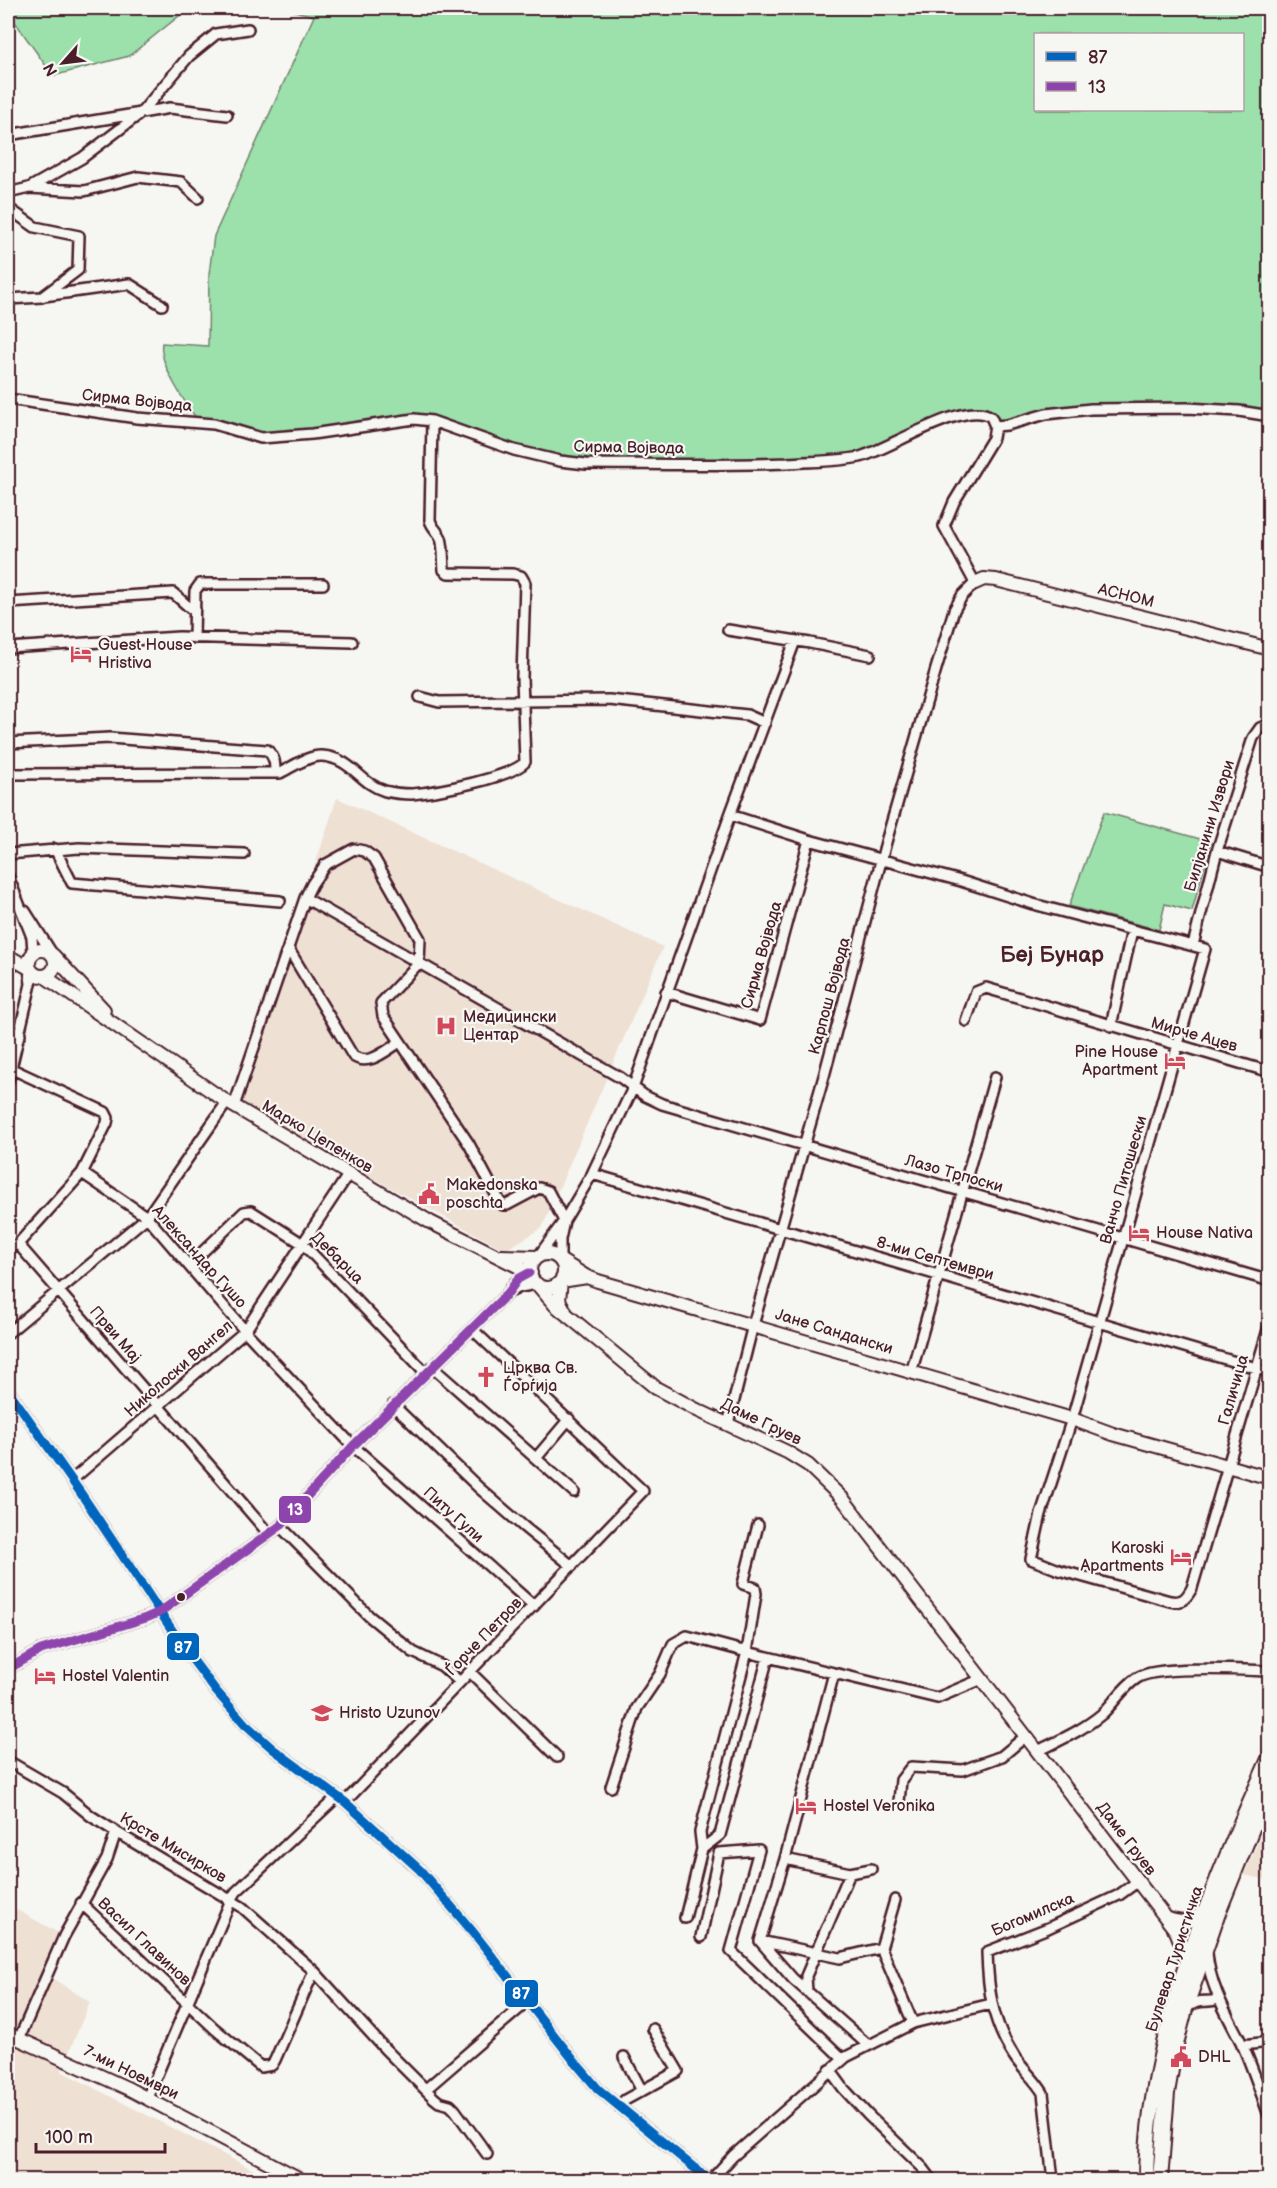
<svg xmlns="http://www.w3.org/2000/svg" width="1277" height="2188" viewBox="0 0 1277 2188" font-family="'Balsamiq Sans',sans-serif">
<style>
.built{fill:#eee0d3}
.green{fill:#9ce0ac;stroke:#73806c;stroke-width:1.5;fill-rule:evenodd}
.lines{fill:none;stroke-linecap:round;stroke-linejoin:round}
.minor-casing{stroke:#4a1f2b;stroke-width:14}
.tertiary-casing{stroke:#4a1f2b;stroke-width:16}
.secondary-casing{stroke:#4a1f2b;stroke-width:18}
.minor{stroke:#f6f6f2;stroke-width:9}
.tertiary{stroke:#f6f6f2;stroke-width:12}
.secondary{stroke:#f6f6f2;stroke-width:14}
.bus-1-casing{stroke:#f6f6f2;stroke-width:14}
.bus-2-casing{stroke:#f6f6f2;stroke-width:14}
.bus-1{stroke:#0065bd;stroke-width:9}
.bus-2{stroke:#8e44ad;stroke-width:9}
.bus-dot{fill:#4a1f2b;stroke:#f6f6f2;stroke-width:2}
.labels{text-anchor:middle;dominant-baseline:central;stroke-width:4.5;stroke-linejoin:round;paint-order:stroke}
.street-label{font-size:16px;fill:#4a1f2b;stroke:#f6f6f2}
.poi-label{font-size:16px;fill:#4a1f2b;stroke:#f6f6f2;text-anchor:start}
.district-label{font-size:22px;font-weight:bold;fill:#4a1f2b;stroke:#f6f6f2}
.line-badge{stroke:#f6f6f2;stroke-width:2}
.badge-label{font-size:16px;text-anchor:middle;font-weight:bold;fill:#fff}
</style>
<rect width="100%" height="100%" fill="#f6f6f2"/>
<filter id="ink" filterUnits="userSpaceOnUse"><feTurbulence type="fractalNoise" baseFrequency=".0167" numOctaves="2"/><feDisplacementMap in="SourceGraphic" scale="12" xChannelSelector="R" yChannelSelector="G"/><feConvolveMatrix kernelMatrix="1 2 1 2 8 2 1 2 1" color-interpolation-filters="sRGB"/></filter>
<g filter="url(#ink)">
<path class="built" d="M337,798L663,947L542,1228L505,1250L237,1104Z
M1269,1816V1880L1244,1875Z
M8,1905L64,1936L47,1975L90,2002L61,2071L273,2180H8Z"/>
<path class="green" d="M8,8H189L129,56L53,76L8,12Z
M283,8H1269V416L1239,411L1091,409L1007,425L977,413L891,444L832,462L560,461L432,421L261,438L200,423C187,406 158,364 162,343L208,346L209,274L214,236L314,16ZM1036,34H1242V110H1036Z
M1104,812L1211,842L1192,911L1165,904L1159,930L1069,906Z"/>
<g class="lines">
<defs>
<path id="minor" d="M8,135L141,113L189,56L216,34L248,29
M29,188L82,158L141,113L170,108L227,115
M8,193L29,188L84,191L138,177L181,182L198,198
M8,208L35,227L79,236L78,270L42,297L8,299
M44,296L129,284L162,305
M8,399L137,418L214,424L261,438L312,434L414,419L432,421L514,450L560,461L586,464C653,464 720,466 787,463C812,461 835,462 860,457C888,450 966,398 991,417L995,426L993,438L954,502L944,526L975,583L962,596L954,610L936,669L886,842L824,1076L753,1325L728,1424
M995,426L1007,425L1046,414L1091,409L1187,408L1239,411L1270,416
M8,603L173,593L190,608L195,609
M728,630L810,643L870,655
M194,638L195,591L200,584H323
M8,648L179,637L352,642
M420,697L439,702L609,700L747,715L765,723
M8,743L110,738L267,750C275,757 275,763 275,773
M8,774L280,773C292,767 309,755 322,756C352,758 360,784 385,791C393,793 404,794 412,794C435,792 511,778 525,762L522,677L525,583L521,576L513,574L448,573L444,570C443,560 444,548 441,538C438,531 432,528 430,520L432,421
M730,815L809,840L961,881L1033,904L1205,949L1072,1419L1041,1514L1031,1559L1059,1570L1170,1601C1182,1603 1186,1599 1192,1588L1270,1323
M55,849L72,883L280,901
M1217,851L1270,867
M8,854L79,848L244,854
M8,876L32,937L33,952
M305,898L312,884L325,865L354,849L364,851L374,858L420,939L419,963L381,1003L383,1016L469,1144L500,1202L503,1205H507L539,1188L548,1191L564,1221L560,1239V1260
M25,911L53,955
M1193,945L1217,851L1253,738L1260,728L1270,724
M288,948L353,1056C369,1067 385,1051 400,1042
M666,992L760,1020L809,840
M966,1021L976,992L986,988L1270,1072
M1111,1026L1132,930
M8,1030L20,1035
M10,1068L105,1112L108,1118L107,1123L82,1173L147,1217L245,1331L353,1446L534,1606
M8,1081L31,984L29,968
M234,1106L305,898L621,1078L645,1096L662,1104L1270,1281
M592,1174L1270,1372
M18,1244L82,1173
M8,1248L18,1244L269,1534
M538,1257L564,1221L592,1174L633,1088L730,815L795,641
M189,1265L244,1212L251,1211L303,1244L426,1373
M510,1292L520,1287L537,1284
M8,1333L147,1217L227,1102
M432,1367L574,1492
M911,1373L995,1077
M8,1390L80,1492L186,1651L216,1691L245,1724L273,1749L345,1802L420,1870L473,1932L575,2062L598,2089L709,2180
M393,1405L478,1487L524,1527L572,1566
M537,1457L569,1419
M72,1480L245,1331L348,1175
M280,1526L369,1616L413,1652L442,1666L460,1682
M8,1669L41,1650L146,1618L160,1612L269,1534L280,1526L353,1446L508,1293C514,1283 518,1276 531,1273
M470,1672L557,1757
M834,1673L785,1859L760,1941L793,1979L868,2045
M1038,1751C1060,1740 1083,1730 1102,1714C1114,1703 1123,1687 1137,1678C1157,1665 1243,1670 1270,1671
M8,1761L63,1793L91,1816L116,1832L242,1907L314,1971L385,2049L434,2098L439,2102L450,2105L455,2110L487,2154
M611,1787L637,1708L660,1674L673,1644L687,1636L747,1652L756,1594L755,1588L743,1584L758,1525
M345,1802L643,1491L472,1329
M899,1802L901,1780L911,1767L963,1770L1002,1756L1026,1736
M702,1849L720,1835L768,1657
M785,1859L850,1873L871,1869
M895,1900L881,1948L913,2023
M81,1903L215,2029L261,2067L272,2065L275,2060L314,1971
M685,1918L702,1849L700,1832L747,1652L937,1698L982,1679
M701,1937L719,1853L759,1850L731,1951L843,2059
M760,1941L840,1958L881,1948
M1207,1953C1210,1988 1227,2014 1242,2044C1253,2068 1261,2094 1270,2118
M807,1992L806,1976L850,1873
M1185,2009C1202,1996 1205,2005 1218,1999
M19,2039L64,1936L107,1859L116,1832
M1242,2045L1270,2042
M624,2057L642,2091
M830,2070L844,2089L868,2115L923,2168L932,2180
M426,2089L527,2002
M147,2098L231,1900L236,1892L337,1797
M619,2107L625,2100L678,2071L653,2029
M711,2180L733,2156L846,2057L913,2023L991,2004
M1053,2180L1043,2093C1035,2079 1022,2069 1014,2056C992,2022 988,1990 987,1952L1048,1928L1119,1895L1137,1882"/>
<path id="tertiary" d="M975,583L984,579L996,580L1270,649
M29 963a13 13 0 1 1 26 0a13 13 0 1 1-26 0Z
M53,955L104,1010
M8,956L29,968
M44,976L227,1102L430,1222L531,1273
M530 1271a17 17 0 1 1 34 0a17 17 0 1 1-34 0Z
M501,1256L538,1257
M560,1260L587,1277L598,1281L1072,1419L1113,1434L1270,1478
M537,1284L555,1305L656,1388L697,1410L787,1452L808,1465L843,1499L1176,1931L1183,1948L1186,1966
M565,1311L559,1300L561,1281L587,1277
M1166,1918C1183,1925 1193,1922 1206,1909
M8,2034L129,2089L302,2180"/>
<path id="secondary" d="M1146,2180C1147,2038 1212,1885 1270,1757
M1160,2180L1167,2093L1174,2052L1185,2009L1218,1913L1270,1784"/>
</defs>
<use href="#minor" class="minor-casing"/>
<use href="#tertiary" class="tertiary-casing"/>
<use href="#secondary" class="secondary-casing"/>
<use href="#minor" class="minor"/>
<use href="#tertiary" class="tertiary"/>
<use href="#secondary" class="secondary"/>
<defs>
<path id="bus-1" d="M8,1390L80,1492L186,1651L216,1691L245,1724L273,1749L345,1802L420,1870L473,1932L575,2062L598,2089L709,2180"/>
<path id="bus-2" d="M8,1669L41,1650L146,1618L160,1612L269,1534L280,1526L353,1446L508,1293L518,1279L529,1273"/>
</defs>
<use href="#bus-1" class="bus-1-casing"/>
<use href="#bus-2" class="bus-2-casing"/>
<use href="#bus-1" class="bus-1"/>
<use href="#bus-2" class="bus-2"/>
</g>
</g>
<defs>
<symbol id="hotel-bare" viewBox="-9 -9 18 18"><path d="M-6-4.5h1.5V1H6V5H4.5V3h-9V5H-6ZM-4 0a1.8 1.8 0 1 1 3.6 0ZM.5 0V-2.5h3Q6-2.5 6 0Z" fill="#d1495b" stroke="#f6f6f2" stroke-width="2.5" paint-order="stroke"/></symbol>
<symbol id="hospital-bare" viewBox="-9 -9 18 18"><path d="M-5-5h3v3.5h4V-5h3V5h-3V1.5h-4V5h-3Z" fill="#d1495b" stroke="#f6f6f2" stroke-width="2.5" paint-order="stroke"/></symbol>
<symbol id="civic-bare" viewBox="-9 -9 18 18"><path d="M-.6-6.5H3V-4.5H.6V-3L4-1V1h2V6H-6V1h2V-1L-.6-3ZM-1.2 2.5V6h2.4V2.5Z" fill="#d1495b" stroke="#f6f6f2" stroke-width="2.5" paint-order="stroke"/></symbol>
<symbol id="church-bare" viewBox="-9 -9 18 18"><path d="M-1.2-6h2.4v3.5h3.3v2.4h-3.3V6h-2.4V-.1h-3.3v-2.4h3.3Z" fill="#d1495b" stroke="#f6f6f2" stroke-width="2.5" paint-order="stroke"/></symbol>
<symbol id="school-bare" viewBox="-9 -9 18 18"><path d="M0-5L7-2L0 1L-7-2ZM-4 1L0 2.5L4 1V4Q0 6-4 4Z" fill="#d1495b" stroke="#f6f6f2" stroke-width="2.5" paint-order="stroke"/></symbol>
</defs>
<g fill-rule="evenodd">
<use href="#hotel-bare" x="66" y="639" width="30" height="30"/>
<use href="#hospital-bare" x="431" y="1011" width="30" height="30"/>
<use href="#hotel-bare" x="1160" y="1046" width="30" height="30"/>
<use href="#civic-bare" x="414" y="1179" width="30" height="30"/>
<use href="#hotel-bare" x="1124" y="1218" width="30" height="30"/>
<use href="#church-bare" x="471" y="1362" width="30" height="30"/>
<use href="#hotel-bare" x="1166" y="1542" width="30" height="30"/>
<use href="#hotel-bare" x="30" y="1661" width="30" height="30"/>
<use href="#school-bare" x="307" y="1698" width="30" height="30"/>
<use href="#hotel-bare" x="791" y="1791" width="30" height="30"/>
<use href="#civic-bare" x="1166" y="2042" width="30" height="30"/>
</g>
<circle class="bus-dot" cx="181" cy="1597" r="5"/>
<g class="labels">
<g class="street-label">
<text transform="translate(137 401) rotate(6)">Сирма Војвода</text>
<text transform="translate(629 448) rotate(1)">Сирма Војвода</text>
<text transform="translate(1126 596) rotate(14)">АСНОМ</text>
<text transform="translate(1210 826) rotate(-73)">Билјанини Извори</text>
<text transform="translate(762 955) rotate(-74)">Сирма Војвода</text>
<text transform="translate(830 996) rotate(-75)">Карпош Војвода</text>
<text transform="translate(1194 1035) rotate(16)">Мирче Ацев</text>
<text transform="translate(317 1137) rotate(31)">Марко Цепенков</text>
<text transform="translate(954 1174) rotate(16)">Лазо Трпоски</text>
<text transform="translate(1124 1180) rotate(-74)">Ванчо Питошески</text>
<text transform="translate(199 1257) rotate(48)">Александар Гушо</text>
<text transform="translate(337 1258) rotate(45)">Дебарца</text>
<text transform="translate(935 1259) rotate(16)">8-ми Септември</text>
<text transform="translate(834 1332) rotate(17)">Јане Сандански</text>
<text transform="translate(115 1335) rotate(49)">Први Мај</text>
<text transform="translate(179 1369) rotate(-41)">Николоски Вангел</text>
<text transform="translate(1234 1390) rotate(-74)">Галичица</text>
<text transform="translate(761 1422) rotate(26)">Даме Груев</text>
<text transform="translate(453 1515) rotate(42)">Питу Гули</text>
<text transform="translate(484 1637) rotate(-46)">Ѓорче Петров</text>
<text transform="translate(1126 1839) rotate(53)">Даме Груев</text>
<text transform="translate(173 1848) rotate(31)">Крсте Мисирков</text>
<text transform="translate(1033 1915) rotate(-23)">Богомилска</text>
<text transform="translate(144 1942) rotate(43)">Васил Главинов</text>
<text transform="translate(1175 1959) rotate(-72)">Булевар Туристичка</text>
<text transform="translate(131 2073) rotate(26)">7-ми Ноември</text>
</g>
<g class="poi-label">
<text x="98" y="645">Guest House<tspan x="98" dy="18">Hristiva</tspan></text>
<text x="463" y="1017">Медицински<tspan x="463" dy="18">Центар</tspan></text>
<text x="1158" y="1052" text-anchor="end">Pine House<tspan x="1158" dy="18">Apartment</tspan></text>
<text x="446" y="1185">Makedonska<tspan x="446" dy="18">poschta</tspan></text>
<text x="1156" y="1233">House Nativa</text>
<text x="503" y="1368">Црква Св.<tspan x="503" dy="18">Ѓoрѓијa</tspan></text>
<text x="1164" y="1548" text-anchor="end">Karoski<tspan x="1164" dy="18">Apartments</tspan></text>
<text x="62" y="1676">Hostel Valentin</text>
<text x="339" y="1713">Hristo Uzunov</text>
<text x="823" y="1806">Hostel Veronika</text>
<text x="1198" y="2057">DHL</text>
</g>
<g class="district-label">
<text x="1052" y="955">Беј Бунар</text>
</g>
</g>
<g class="line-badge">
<rect x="278" y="1495" width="34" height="29" rx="6" fill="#8e44ad"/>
<rect x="166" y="1632" width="34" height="29" rx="6" fill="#0065bd"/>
<rect x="504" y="1979" width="35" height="29" rx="6" fill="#0065bd"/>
</g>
<g class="badge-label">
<text x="295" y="1515">13</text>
<text x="183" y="1653">87</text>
<text x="521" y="1999">87</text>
</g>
<rect width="1277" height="2188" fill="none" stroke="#f6f6f2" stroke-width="30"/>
<rect x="15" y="15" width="1247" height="2158" fill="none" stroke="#4a1f2b" stroke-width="2" filter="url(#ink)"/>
<rect x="1034" y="33" width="210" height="78" fill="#f6f6f2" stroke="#b1a0a2" stroke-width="1.5"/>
<rect x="1046" y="52" width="30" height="9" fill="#0065bd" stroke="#b1a0a2" stroke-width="1.5"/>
<text x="1088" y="63" font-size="18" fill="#4a1f2b">87</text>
<rect x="1046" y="82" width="30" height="9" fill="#8e44ad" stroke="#b1a0a2" stroke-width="1.5"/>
<text x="1088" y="93" font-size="18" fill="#4a1f2b">13</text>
<g transform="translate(63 63) rotate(242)" stroke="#f6f6f2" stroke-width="4.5" paint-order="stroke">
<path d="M0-4.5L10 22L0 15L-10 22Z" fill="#4a1f2b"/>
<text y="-9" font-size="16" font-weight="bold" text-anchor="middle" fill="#4a1f2b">N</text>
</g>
<path d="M36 2143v9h129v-9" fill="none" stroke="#4a1f2b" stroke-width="3"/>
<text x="45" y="2143" font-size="18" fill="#4a1f2b" stroke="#f6f6f2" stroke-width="4.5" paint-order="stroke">100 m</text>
</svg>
